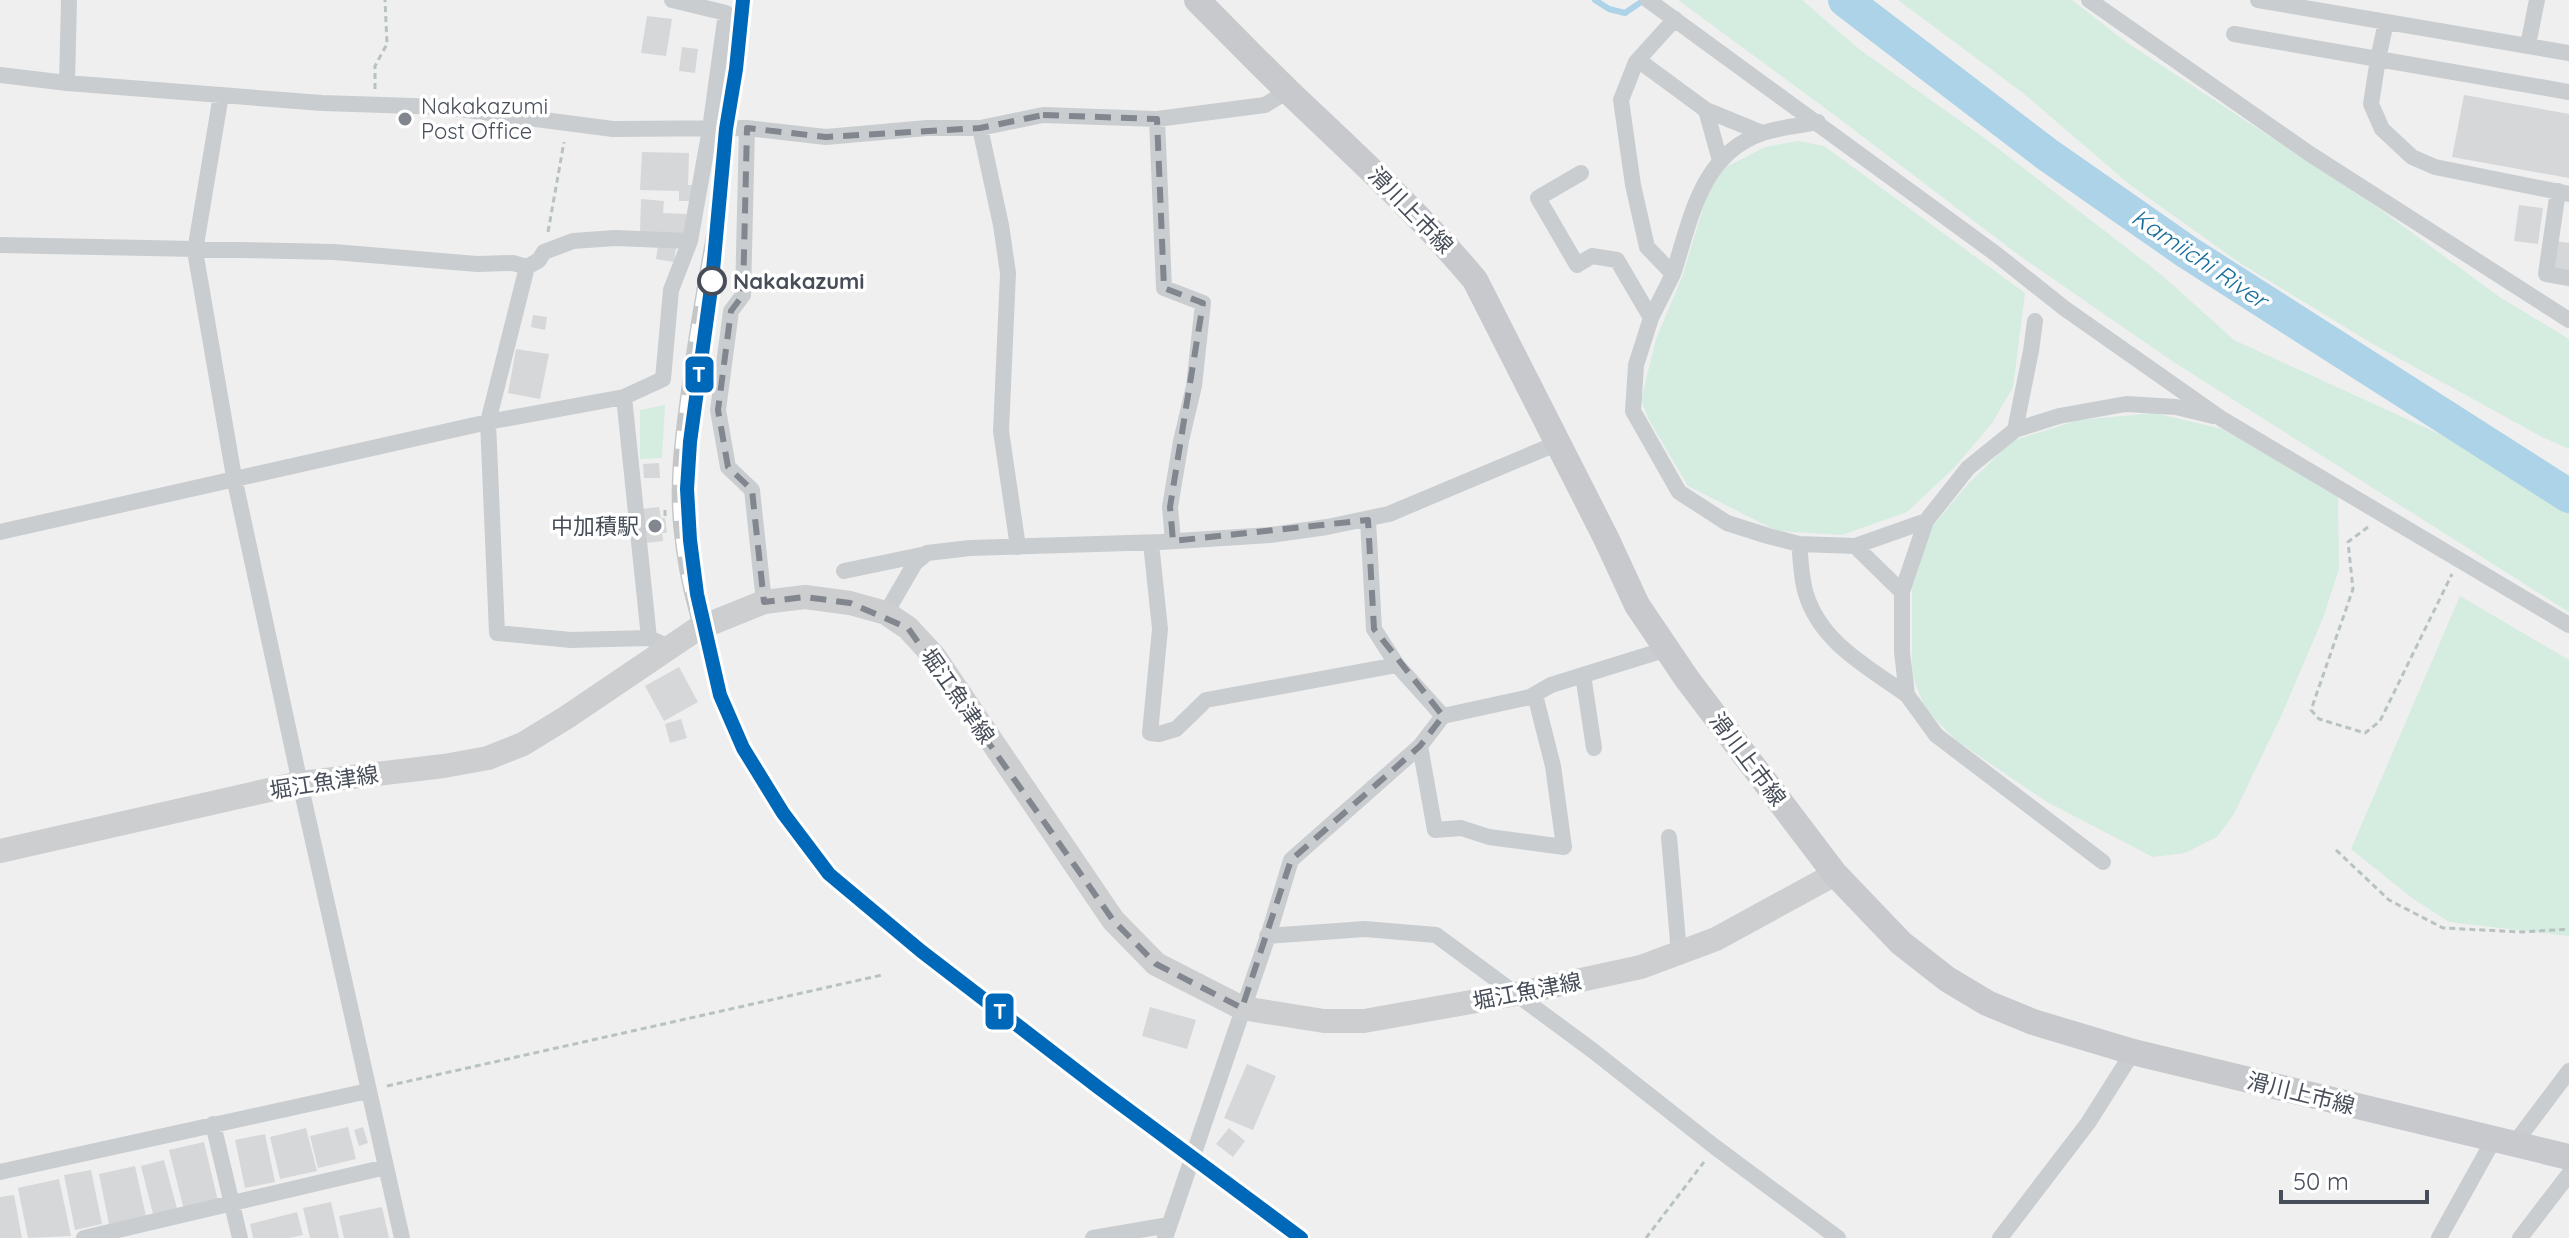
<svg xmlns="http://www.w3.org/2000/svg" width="2569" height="1238" viewBox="0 0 2569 1238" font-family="Quicksand,'Noto Sans JP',sans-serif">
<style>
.green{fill:#d5ece1}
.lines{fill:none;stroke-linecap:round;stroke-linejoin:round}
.stream{stroke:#acd3e7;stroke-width:6}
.river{stroke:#acd3e7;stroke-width:34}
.building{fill:#d6d7d9}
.path{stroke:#b8c3c1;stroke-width:3;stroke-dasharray:6 4;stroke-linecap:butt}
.minor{stroke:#cacdd0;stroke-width:16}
.secondary{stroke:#ccced0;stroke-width:24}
.primary{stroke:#c7c9cc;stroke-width:26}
.rail-casing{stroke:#c4c6c8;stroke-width:9}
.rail{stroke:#fff;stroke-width:6;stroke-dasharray:18;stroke-linecap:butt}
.rail-1-casing{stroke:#fff;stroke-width:20}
.rail-1{stroke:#0068b9;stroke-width:14}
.marked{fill:none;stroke:#82868e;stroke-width:6;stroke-dasharray:16 10;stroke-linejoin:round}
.poi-dot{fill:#82868e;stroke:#fff;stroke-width:3}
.stop-dot{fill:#fff;stroke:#474e59;stroke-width:4}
.labels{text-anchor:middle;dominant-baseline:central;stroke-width:7;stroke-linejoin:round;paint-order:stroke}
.poi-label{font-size:22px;fill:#474e59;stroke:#fff;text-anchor:start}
.street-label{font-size:22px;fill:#474e59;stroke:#fff}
.stop-label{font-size:22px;font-weight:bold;fill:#474e59;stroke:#fff;text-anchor:start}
.water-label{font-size:24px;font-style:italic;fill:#186e9b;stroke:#fff}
.line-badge{stroke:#fff;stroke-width:3}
.badge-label{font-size:22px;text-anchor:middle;font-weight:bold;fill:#fff}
</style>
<rect width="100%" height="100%" fill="#efefef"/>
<path class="green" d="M1678,0H1802L1859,49L1987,140L2163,276L2234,340L2446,437L2569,509V612L2172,361L2020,256L1833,114Z
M1898,0H2072L2126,42L2377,207L2501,298L2569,339V449L2542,437L2371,343L2240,263L2129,184L2023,93Z
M1798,141L1824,146L2025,293L2013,387L1992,423L1954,468L1907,512L1842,535L1777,531L1688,486L1649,420L1641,400L1656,339L1682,277L1707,195L1724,168L1765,147Z
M665,405L662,458L640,459V410Z
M2155,413L2222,429L2338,494L2339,569L2323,618L2282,714L2234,814L2217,837L2185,853L2153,857L2047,802L1957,741L1925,709L1912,674V588L1932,527L1967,485L2012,441L2079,420Z
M2460,596L2569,660V936L2449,922L2412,898L2351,849Z"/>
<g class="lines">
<path class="stream" d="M1595,0L1609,9L1625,13L1644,0"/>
<path class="river" d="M1845,0L2048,155L2187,252L2569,496"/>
</g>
<path class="building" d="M647,16L672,19L666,56L641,53Z
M682,47L698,49L695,73L679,71Z
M2464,95L2569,114V178L2452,157Z
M642,152L689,153L688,185H693V201H679V191L640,190Z
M641,199L664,201L663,213L687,214L685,234L640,232Z
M2519,205L2543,208L2538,244L2514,241Z
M2556,241L2569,243V275L2551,272Z
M658,245L676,248L674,262L656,259Z
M533,315L547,317L545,330L531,327Z
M516,349L549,354L540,399L508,393Z
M659,463L660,478H644L643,464Z
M659,507L661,518H665L667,533H662L663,541L645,543L641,509Z
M679,667L698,702L664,721L645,686Z
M681,719L687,738L670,743L665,724Z
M1150,1007L1196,1020L1187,1049L1142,1036Z
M1247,1064L1276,1076L1253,1130L1224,1118Z
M348,1127L356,1159L318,1168L310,1136Z
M363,1127L368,1143L359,1146L354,1130Z
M306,1128L317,1171L280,1179L270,1137Z
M1229,1128L1245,1141L1233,1157L1216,1144Z
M265,1134L275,1182L245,1188L235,1140Z
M204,1142L218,1201L184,1210L169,1150Z
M164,1160L178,1212L154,1218L141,1166Z
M135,1166L147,1221L110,1229L99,1174Z
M91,1170L102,1224L75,1230L64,1175Z
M59,1179L71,1236L28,1238L18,1188Z
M14,1195L22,1238H0V1197Z
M331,1202L339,1238H310L303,1208Z
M382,1207L389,1238H344L339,1216Z
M297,1212L303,1235L289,1238H253L250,1224Z"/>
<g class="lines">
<path class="path" d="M375,89V66L387,44L385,0
M548,232L564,142
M665,510V518
M2368,527L2348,542L2353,589L2311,710L2319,719L2365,733L2380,721L2452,574
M2336,850L2389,900L2443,928L2522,932L2569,929
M387,1086L882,975
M1646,1238L1704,1162"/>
<path class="minor" d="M1648,0L1996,254L2064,308L2222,419L2569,625
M2089,0L2310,154L2569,320
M2258,0L2569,53
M1675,19L1636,62L1621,100L1633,185L1647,247L1673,274C1691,220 1700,154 1763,133C1780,127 1800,126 1818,122
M2386,22L2378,59L2569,92
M2234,34L2378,59L2371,104L2382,129L2412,157L2435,167L2569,194
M2528,45L2537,0
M1638,60L1706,110
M0,75L67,83L322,103L444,107L613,129L747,128L826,137L927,128H980L1043,115L1157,119L1265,105L1288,91
M67,83L69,0
M221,95L195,251L234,477L300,783L402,1238
M1157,119L1164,288L1203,303L1194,386L1181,441L1170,507L1173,541
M747,128L743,295L731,311L718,410L728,467L752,490L764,602
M980,128L1001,225L1008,273L1001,431L1018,547
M1720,161L1706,110L1762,133
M1581,173L1538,198L1577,265L1592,256L1617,260L1651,318L1673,274
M2558,191L2546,274L2569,278
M0,245L334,252L477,264L513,263L527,267L539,260L544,252L573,241L615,238L690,241
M527,267L488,422L497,633L571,640L649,638L669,647
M1651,318L1636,365L1633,411L1679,492L1727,523L1768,536L1799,544L1855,546L1902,592L1926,521L1855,546
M624,397L649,638
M2015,430L2031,351L2035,321
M1368,520L1374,629L1397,665L1443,716
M1926,521L1968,468L2015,430L2059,416L2126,404L2176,407L2213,416
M0,532L488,422L624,397L663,379L671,290L690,241L710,129L726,13L672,0
M1151,543L1160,629L1150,733L1159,734L1176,729L1206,700L1397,665
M1799,544C1801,560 1801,579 1806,594C1821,643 1868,667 1907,695
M844,571L926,554
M1902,592V652L1907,695L1936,735L2103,862
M886,613L915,563L927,553L970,548L1161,542L1270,535L1327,527L1389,514L1558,443
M1583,675L1594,748
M1420,746L1435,830L1461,828L1489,837L1564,847L1553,766L1535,695
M1669,837L1679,953
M1267,936L1365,929L1436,935L1592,1050L1715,1147L1838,1238
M213,1124L240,1238
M2514,1144L2569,1071
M0,1172L368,1091
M84,1238L386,1167
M1093,1238L1169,1225
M1165,1238L1269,933L1291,860L1420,746L1443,716L1530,697L1551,685L1667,649
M2000,1238L2088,1123L2133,1052
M2439,1238L2494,1139
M2520,1238L2569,1174"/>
<path class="secondary" d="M0,851L300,783L444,766L488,758L523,744L567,717L697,629L764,602L805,597L850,603L886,613L908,628L934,656L1113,920L1156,964L1242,1008L1324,1021H1364L1516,994L1641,967L1716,939L1835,874"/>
<path class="primary" d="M1197,0C1228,31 1258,62 1289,92C1353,153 1418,212 1475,280L1606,538L1637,605L1687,679L1835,874L1901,943L1947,979L1987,1003L2033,1022L2133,1052L2569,1157"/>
<defs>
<path id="rail" d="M720,695C701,641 683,586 678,529C673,484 679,438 685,394C695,317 709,241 724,165"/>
</defs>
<use href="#rail" class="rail-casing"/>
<use href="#rail" class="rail"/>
<defs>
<path id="rail-1" d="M743,0L736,69L726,129L712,281L690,442L687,489L690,540L697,594L720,695L743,748L783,813L829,874L921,951L1099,1088L1301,1238"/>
</defs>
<use href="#rail-1" class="rail-1-casing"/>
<use href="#rail-1" class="rail-1"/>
</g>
<path class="marked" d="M1043,115L1157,119L1164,288L1203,303L1170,507L1173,541L1368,520L1374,629L1443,716L1420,746L1291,860L1242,1008L1156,964L1113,920L908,628L850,603L805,597L764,602L752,490L728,467L718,410L731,311L743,295L747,128L826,137L980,128Z"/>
<g class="poi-dot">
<circle cx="405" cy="119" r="8"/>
<circle cx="655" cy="526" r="8"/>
</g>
<circle class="stop-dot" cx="712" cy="281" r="13"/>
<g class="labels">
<g class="poi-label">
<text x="421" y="106">Nakakazumi<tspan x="421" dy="25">Post Office</tspan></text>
<text x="639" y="526" text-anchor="end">中加積駅</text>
</g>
<g class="street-label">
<text transform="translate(1411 210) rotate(46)">滑川上市線</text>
<text transform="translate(958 696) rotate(55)">堀江魚津線</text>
<text transform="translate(1748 759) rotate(53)">滑川上市線</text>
<text transform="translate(324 782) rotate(-9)">堀江魚津線</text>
<text transform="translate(1527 991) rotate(-11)">堀江魚津線</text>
<text transform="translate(2301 1093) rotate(14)">滑川上市線</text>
</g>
<g class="stop-label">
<text x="733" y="281">Nakakazumi</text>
</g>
<g class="water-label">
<text transform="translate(2200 258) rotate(34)">Kamiichi River</text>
</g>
</g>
<g class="line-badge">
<rect x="684" y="355" width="31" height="39" rx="8" fill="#0068b9"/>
<rect x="984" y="992" width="31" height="39" rx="8" fill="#0068b9"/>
</g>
<g class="badge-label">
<text x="699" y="382">T</text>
<text x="1000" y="1019">T</text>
</g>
<path d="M2281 1190v12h146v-12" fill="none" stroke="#474e59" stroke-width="4"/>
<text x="2293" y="1190" font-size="24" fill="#474e59" stroke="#ffffff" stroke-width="6" paint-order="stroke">50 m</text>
</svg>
